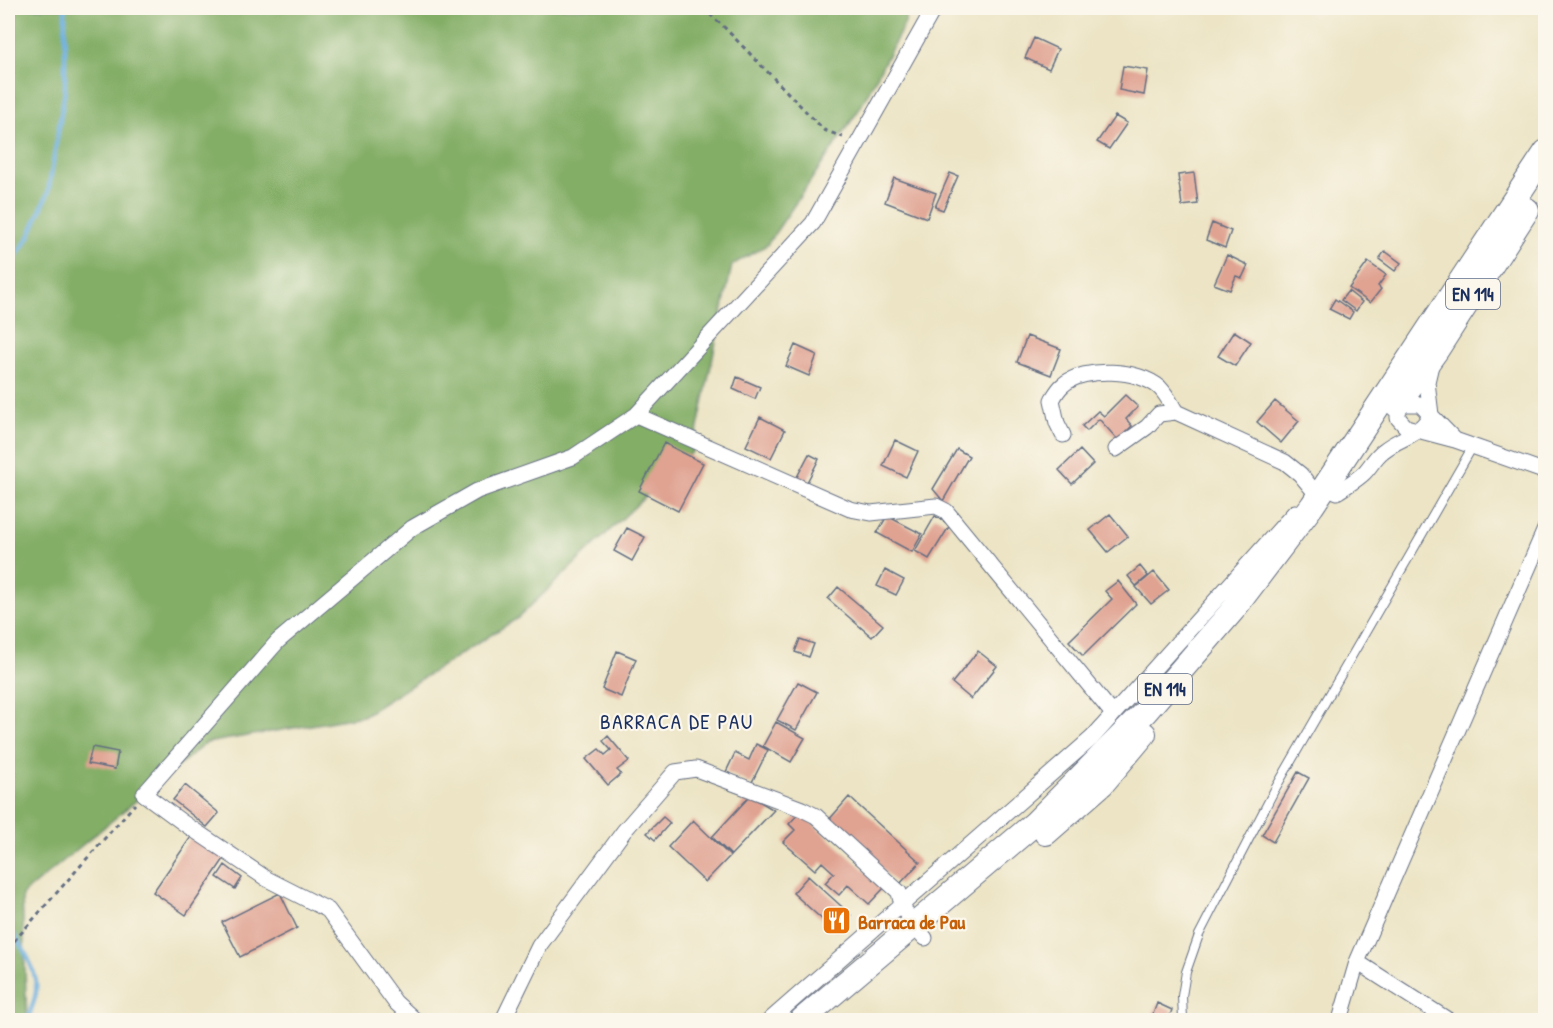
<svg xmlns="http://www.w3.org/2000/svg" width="1553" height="1028" viewBox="0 0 1553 1028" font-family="'Patrick Hand',sans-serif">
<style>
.forest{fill:#83ae66;stroke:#4f6e62;stroke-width:1.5}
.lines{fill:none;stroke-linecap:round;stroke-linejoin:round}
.stream{stroke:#69aedf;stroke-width:4.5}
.building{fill:#e0a392}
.lane-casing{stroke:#646e82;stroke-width:10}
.street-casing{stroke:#646e82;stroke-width:17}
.primary-casing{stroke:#646e82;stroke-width:26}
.path{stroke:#646e82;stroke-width:3;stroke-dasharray:4.5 4.5;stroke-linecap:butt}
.lane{stroke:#fff;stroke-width:8}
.street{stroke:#fff;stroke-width:15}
.primary{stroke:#fff;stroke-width:24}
.labels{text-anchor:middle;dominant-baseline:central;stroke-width:4.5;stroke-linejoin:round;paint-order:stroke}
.shield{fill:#fbf7ec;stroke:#5e6b89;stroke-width:1.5}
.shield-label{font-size:18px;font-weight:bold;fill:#1b2f5e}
.food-label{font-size:20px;font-weight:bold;fill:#c56008;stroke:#fbf7ec;text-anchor:start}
.neighbourhood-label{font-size:21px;letter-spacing:1.5px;fill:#1b2f5e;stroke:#fbf7ec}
</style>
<rect width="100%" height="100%" fill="#fbf7ec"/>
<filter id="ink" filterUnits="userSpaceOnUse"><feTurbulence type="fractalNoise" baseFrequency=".0167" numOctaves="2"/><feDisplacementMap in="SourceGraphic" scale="12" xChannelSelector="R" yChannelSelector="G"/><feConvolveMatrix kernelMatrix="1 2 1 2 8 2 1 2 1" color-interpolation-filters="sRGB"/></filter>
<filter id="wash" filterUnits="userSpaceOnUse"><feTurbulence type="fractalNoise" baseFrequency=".008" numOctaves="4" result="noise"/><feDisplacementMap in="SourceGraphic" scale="24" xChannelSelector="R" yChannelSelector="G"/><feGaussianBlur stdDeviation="1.35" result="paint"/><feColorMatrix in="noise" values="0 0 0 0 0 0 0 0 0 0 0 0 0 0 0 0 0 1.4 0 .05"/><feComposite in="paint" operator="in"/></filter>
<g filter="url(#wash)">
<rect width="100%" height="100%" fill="#ece4c4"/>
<path class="forest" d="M8,8H907L905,23L860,108L767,245L732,265L693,451L518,618L363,716L206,743L22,895L27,1020H8Z"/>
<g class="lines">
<path class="stream" d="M8,268L29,237L48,193L65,90V8
M8,927C20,942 39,972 36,992C35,1002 29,1011 29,1020"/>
</g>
<g id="blocks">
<path class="building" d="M1034,38L1058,49L1049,69L1025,58Z
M1123,66L1148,70L1144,95L1119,90Z
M1115,116L1127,123L1109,149L1097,142Z
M950,173L958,176L943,210L935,207Z
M1194,173L1198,204L1182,206L1178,175Z
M894,178L936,193L927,218L885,202Z
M1212,223L1231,231L1225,248L1206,240Z
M1385,251L1401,263L1395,271L1379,259Z
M1227,255L1248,265L1242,278L1236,276L1230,290L1214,284Z
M1368,262L1386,275L1378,286L1381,289L1370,303L1349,288Z
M1348,291L1362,302L1356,311L1341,300Z
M1335,299L1353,312L1349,319L1329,309Z
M1234,331L1251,342L1235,366L1218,356Z
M1027,336L1061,349L1051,375L1017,362Z
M795,345L817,355L809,376L786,366Z
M737,377L760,387L755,399L733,389Z
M1125,395L1138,407L1126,419L1132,426L1118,440L1099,419L1087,431L1082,426L1098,411L1104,416Z
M1275,401L1299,421L1281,443L1257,422Z
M760,417L785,430L771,458L746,446Z
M895,440L918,451L906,477L883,466Z
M664,443L703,463L678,511L639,491Z
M957,449L969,456L943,501L933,489Z
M1080,450L1093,464L1072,484L1059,470Z
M809,454L819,459L806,484L796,479Z
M1110,514L1128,536L1108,552L1090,530Z
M887,516L922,534L912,552L877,533Z
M935,516L950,525L929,559L915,551Z
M627,528L645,537L632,561L614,551Z
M1140,566L1148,576L1136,586L1128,576Z
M885,570L904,580L896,595L877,586Z
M1154,572L1169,590L1151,604L1136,587Z
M1118,581L1136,604L1083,656L1069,641L1112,599L1105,591Z
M838,587L883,625L872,637L828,599Z
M800,639L814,644L809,657L795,652Z
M617,651L636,659L621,697L602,689Z
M978,651L997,666L971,699L952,683Z
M798,682L817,692L796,730L777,720Z
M776,722L805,738L791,762L763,746Z
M608,736L629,761L617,770L621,774L608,785L586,759L599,749L605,755L611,750L603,741Z
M756,744L768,750L751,784L726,772L735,753L749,760Z
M92,747L118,752L115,769L88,764Z
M1298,772L1309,778L1273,842L1262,835Z
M185,785L219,813L207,827L173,800Z
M750,796L774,810L731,855L712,837Z
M849,797L920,862L899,885L828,821Z
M800,812L884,888L869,904L848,885L839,895L825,883L834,873L822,862L815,870L783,842L795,830L789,824Z
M663,817L670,823L655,840L647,833Z
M693,820L730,856L705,882L668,847Z
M193,834L226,856L186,915L153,892Z
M225,865L242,878L235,889L217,877Z
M808,876L851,915L836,932L793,893Z
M280,893L297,928L240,957L222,922Z
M1157,1003L1172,1010L1168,1020L1153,1014Z"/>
</g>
</g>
<g filter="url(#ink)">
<use href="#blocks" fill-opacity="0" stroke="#646e82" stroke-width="1.5"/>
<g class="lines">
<defs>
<path id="lane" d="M1183,1020L1182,996L1186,972L1199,935L1215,904L1275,789L1473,446"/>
<path id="street" d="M1398,404V418L1406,427L1455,440L1546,472
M1398,404H1420L1455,440
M636,415L850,509L871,513L936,506L946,511L1113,714
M1063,435L1057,423L1052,400C1055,395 1058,389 1063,385C1084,366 1140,369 1160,388C1167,395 1171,404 1176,412
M1116,449L1147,427L1159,414L1176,412L1285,462L1300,474L1314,491
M1337,492C1346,486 1357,480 1364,473C1371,466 1375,457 1383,451C1403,435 1414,440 1431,415L1427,382L1431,365
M415,1020L395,1002L328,910L267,879L182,822L144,794L278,641L412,528L477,491L573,457L636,415L813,223L934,8
M503,1020L539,946L624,831L675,772L696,769L802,809L816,816L899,892C902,911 912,924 925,938
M770,1020L1092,738L1295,512
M1340,1020L1357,962
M1448,1020L1357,962L1546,527"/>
<path id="primary" d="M1397,405L1436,351L1527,210
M1046,833L1102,784L1144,734
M802,1020L1035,823L1146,711L1233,610L1312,506L1546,152"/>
</defs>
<use href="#lane" class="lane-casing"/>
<use href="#street" class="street-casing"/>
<use href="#primary" class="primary-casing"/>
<path class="path" d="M703,8L724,27L824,130L843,137
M8,948L135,804"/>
<use href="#lane" class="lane"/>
<use href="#street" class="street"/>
<use href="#primary" class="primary"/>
</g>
</g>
<defs>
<symbol id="restaurant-square" viewBox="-11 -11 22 22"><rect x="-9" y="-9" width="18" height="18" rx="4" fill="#e8710a" stroke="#fbf7ec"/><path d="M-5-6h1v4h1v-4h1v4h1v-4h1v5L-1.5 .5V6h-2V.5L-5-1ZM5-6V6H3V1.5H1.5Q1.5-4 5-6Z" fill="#fff"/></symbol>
</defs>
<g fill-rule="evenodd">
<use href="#restaurant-square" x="820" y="904" width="33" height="33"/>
</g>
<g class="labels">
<g class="shield">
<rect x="1446" y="279" width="54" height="30" rx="4.5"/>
<rect x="1138" y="674" width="54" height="30" rx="4.5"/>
</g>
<g class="shield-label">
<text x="1473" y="294">EN 114</text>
<text x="1165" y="689">EN 114</text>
</g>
<g class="food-label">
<text x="858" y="921">Barraca de Pau</text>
</g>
<g class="neighbourhood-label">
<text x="677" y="721">BARRACA DE PAU</text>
</g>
</g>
<rect width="1553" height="1028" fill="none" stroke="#fbf7ec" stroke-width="30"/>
</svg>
